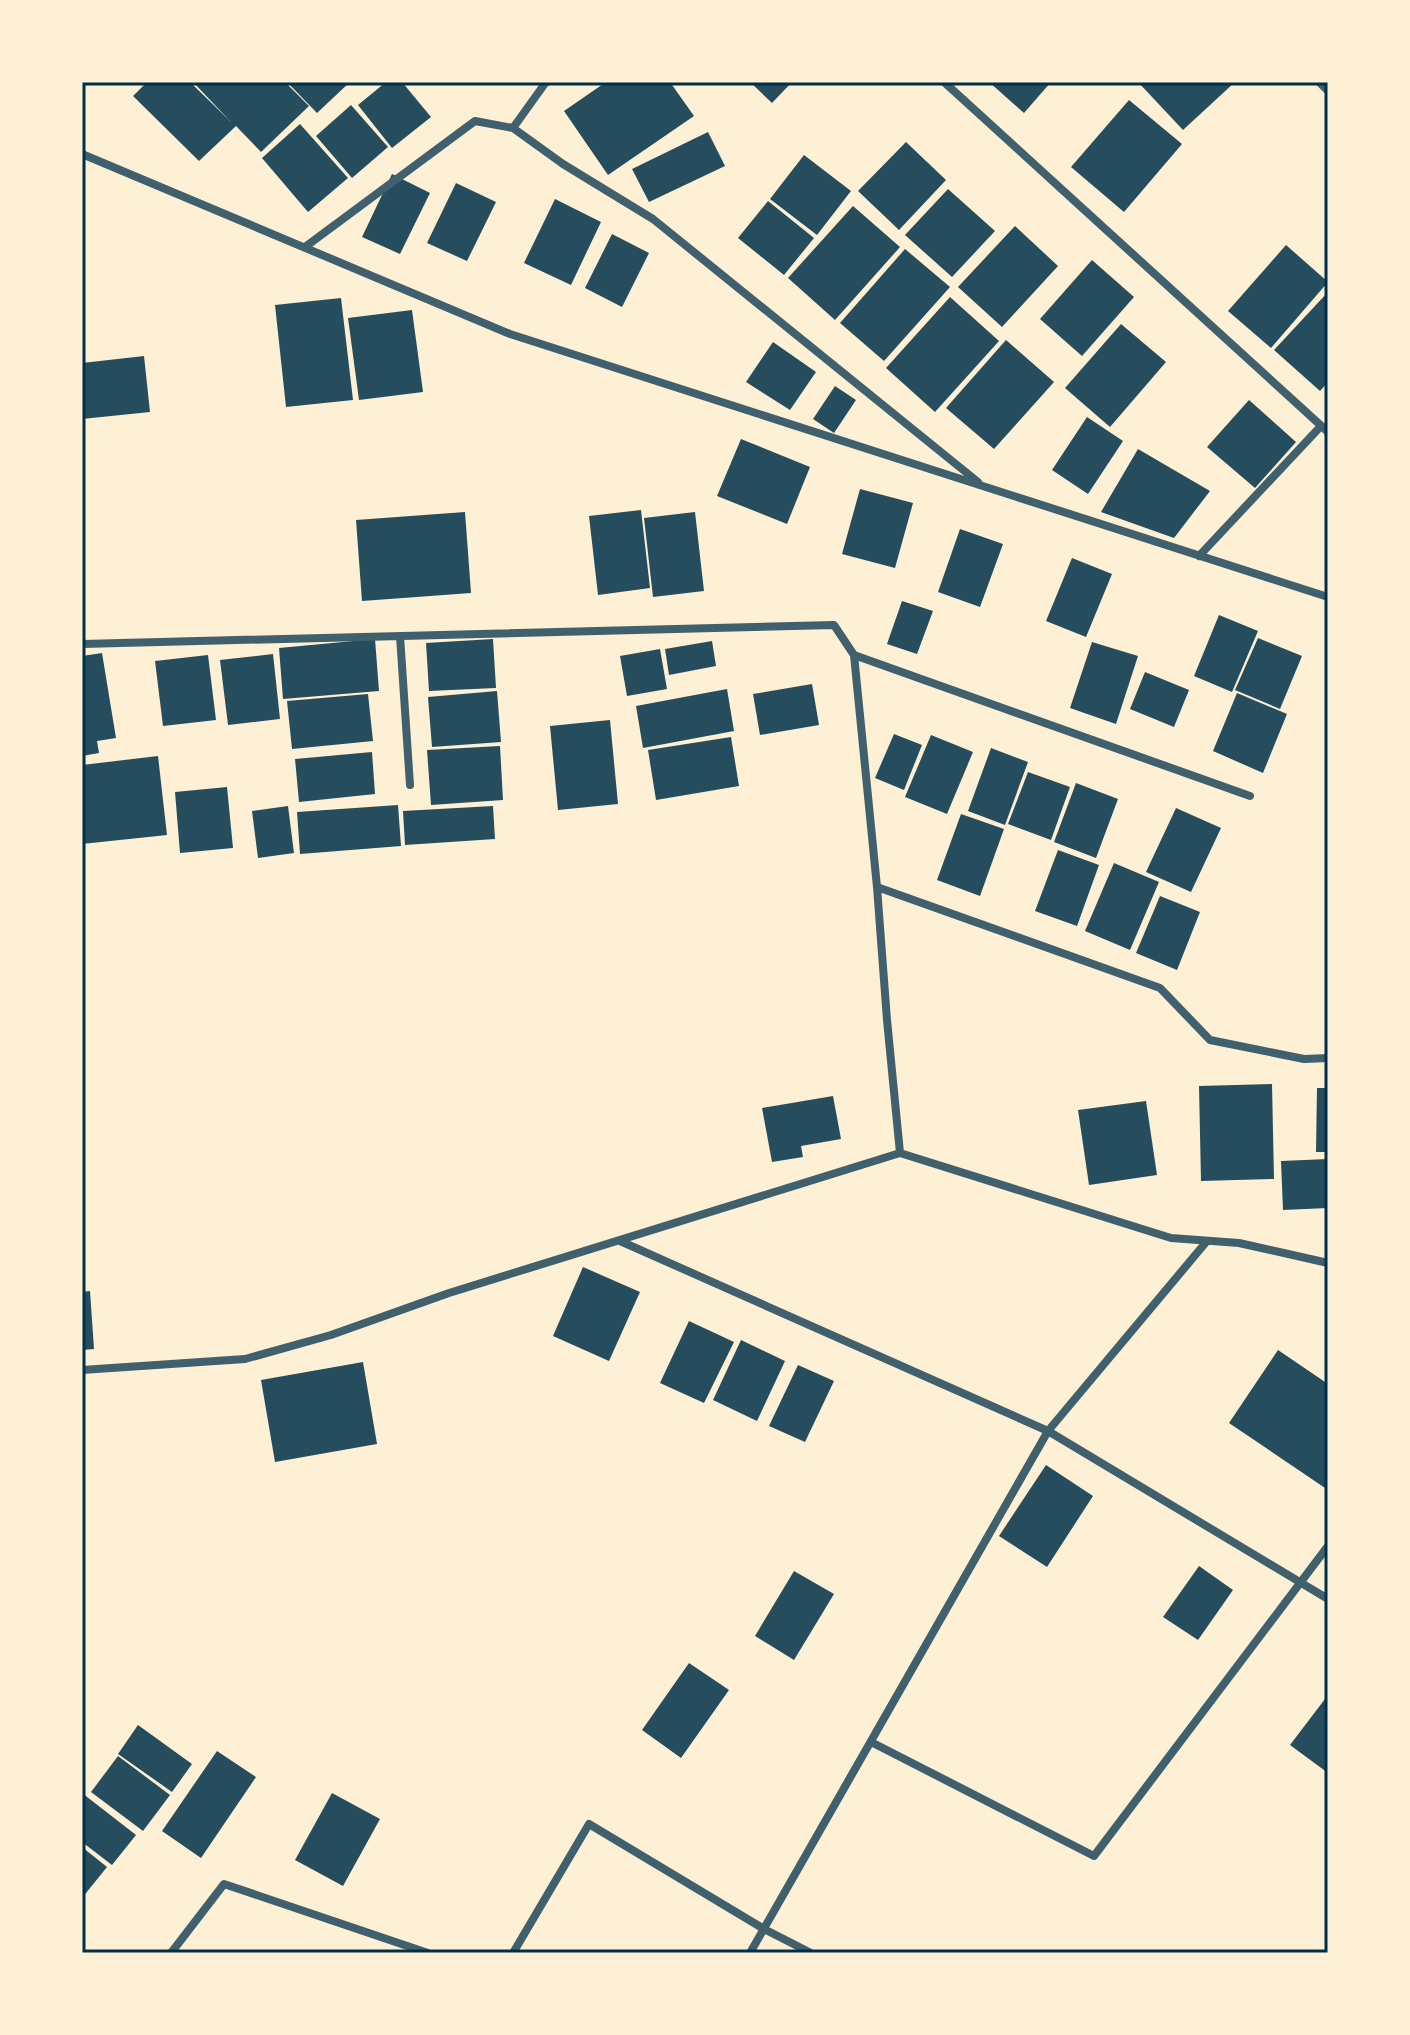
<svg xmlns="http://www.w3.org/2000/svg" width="1410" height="2035" viewBox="0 0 1410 2035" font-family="Lato,sans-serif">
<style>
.building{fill:#264d5e}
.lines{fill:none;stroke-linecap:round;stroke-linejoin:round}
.minor{stroke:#3f606c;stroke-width:8}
.neatline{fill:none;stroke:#003049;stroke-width:3}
</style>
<rect width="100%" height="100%" fill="#fdf0d5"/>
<path class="building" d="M147,82H190L230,121L193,82H285L309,106L261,152L236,126L199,161L133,96Z
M287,82H350L317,113Z
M386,82H402L431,117L392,148L358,105Z
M606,82H670L694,116L608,175L564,111Z
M750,82H792L772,103Z
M989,82H1051L1024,113Z
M1138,82H1235L1183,130Z
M1129,100L1182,144L1124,212L1071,167Z
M351,105L388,147L352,178L316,136Z
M300,124L348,178L308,212L262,158Z
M708,132L725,166L649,202L632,169Z
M906,142L946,180L899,230L858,191Z
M804,155L851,191L817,235L770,199Z
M392,174L430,193L400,254L362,237Z
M456,183L496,202L467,261L427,243Z
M948,189L995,231L952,277L905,235Z
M555,199L601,222L571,285L524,263Z
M768,201L814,238L784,275L738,238Z
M853,206L900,247L835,320L788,278Z
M1015,226L1058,266L1002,327L958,287Z
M612,234L649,253L622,307L585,288Z
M1286,245L1328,282L1271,348L1228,311Z
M905,249L950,287L884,361L840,323Z
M1092,260L1134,297L1082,356L1040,319Z
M1328,292V382L1320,391L1274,350Z
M950,297L999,341L935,412L886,368Z
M341,298L353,400L286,407L275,305Z
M412,310L423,392L359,400L348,318Z
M1121,324L1166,362L1110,427L1065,388Z
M1006,340L1054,382L994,449L946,408Z
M773,342L816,372L790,410L746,382Z
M144,356L150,412L82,419V363Z
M835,386L856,400L834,433L813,419Z
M1249,400L1296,442L1255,488L1207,447Z
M1087,417L1123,441L1088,494L1052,470Z
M741,439L810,467L787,524L717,496Z
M1138,449L1210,491L1174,538L1101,512Z
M860,489L913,503L895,568L842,554Z
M641,510L650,588L598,595L589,516Z
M465,512L471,593L362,601L356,520Z
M695,512L704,591L653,597L644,518Z
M960,529L1003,544L980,607L938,592Z
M1072,558L1112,574L1086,637L1046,621Z
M902,601L933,611L917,654L887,644Z
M1219,615L1258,631L1232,692L1194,676Z
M1258,638L1302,656L1280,709L1235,690Z
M375,639L379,691L283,699L279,648Z
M493,639L496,688L429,691L426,643Z
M712,641L716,666L669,675L665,649Z
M1092,642L1138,656L1116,724L1070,708Z
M660,649L667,689L627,696L620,656Z
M102,653L116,738L97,741L99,753L82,756V656Z
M273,654L280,719L228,725L220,660Z
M208,655L216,720L163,726L155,661Z
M1145,672L1189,690L1174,727L1130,709Z
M812,684L819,725L760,735L753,694Z
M727,689L734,731L643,748L636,706Z
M497,691L501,742L432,747L428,697Z
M1237,693L1287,714L1263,773L1213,751Z
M368,694L373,741L292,749L287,701Z
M610,720L618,804L558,810L550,726Z
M894,734L922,745L904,790L875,778Z
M931,735L973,752L947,814L905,797Z
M731,737L739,786L656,800L648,750Z
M500,746L503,800L431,805L427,750Z
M991,748L1028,762L1005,825L968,811Z
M372,752L375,794L299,802L295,759Z
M158,756L167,835L82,844V765Z
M1028,772L1070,787L1051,840L1008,824Z
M1076,783L1118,799L1096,858L1054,842Z
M227,787L233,848L180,853L175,792Z
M398,805L401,846L300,854L297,812Z
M288,806L294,853L258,858L252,811Z
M493,806L495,839L405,845L403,811Z
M1176,808L1221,828L1191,892L1146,872Z
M961,814L1004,829L980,896L937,880Z
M1058,850L1099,865L1077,926L1035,911Z
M1114,863L1159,882L1130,950L1085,931Z
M1160,896L1200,912L1177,970L1136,953Z
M1272,1084L1274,1179L1201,1181L1199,1086Z
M1317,1088H1328V1152H1316Z
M833,1096L841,1139L801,1146L803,1157L772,1162L762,1108Z
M1146,1101L1157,1175L1089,1185L1078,1110Z
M1328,1159V1208L1283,1210L1281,1161Z
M583,1267L640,1292L609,1361L553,1336Z
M90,1291L94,1349L82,1350V1292Z
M689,1321L734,1342L704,1403L660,1383Z
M741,1340L785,1361L757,1421L713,1400Z
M1278,1350L1328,1384V1490L1229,1423Z
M363,1362L377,1444L275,1462L261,1380Z
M798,1365L834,1381L805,1442L769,1426Z
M1046,1465L1093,1496L1047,1567L999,1536Z
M1199,1566L1233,1590L1198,1640L1163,1617Z
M794,1571L834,1594L794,1660L755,1636Z
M689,1663L729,1690L681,1758L642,1730Z
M1328,1695V1773L1290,1745Z
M138,1725L192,1764L172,1792L118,1754Z
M217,1751L256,1777L201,1858L162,1831Z
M118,1756L170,1795L143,1831L91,1792Z
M82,1793L136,1835L112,1865L82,1842Z
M332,1793L380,1819L343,1886L295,1860Z
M82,1847L107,1867L82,1898Z"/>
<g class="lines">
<path class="minor" d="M944,82L1328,432
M1319,82L1328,91
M513,128L546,82
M82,154L510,334L1328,597
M305,247L475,121L513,128L563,164L653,219L978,482
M1199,556L1321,426
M400,636L410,785
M82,644L834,625L854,655
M877,887L854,655L1250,796
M900,1153L1171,1238L1239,1243L1328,1263
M620,1241L1048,1431L1328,1599
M82,1370L245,1359L331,1335L449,1293L900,1153L887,1020L877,887L1160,988L1210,1040L1304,1059L1328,1058
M871,1742L1094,1856L1328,1546
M171,1953L224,1884L428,1953
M513,1953L589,1824L764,1929L811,1953
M750,1953L1048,1431L1207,1241"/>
</g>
<rect width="1410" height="2035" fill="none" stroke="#fdf0d5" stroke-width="168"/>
<rect x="84" y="84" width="1242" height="1867" class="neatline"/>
</svg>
